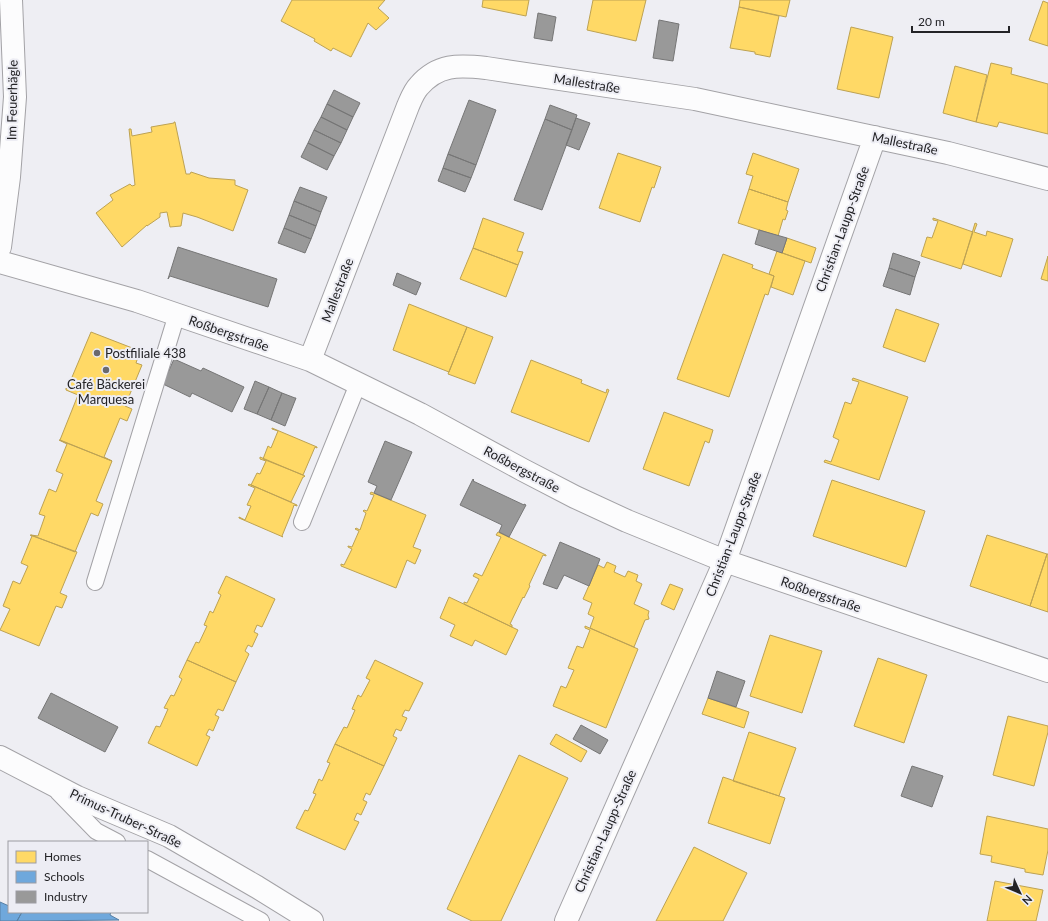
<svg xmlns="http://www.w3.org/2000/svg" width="1048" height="921" viewBox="0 0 1048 921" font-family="Lato,sans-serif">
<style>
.homes{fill:#ffd966;stroke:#bda253}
.schools{fill:#6fa8dc;stroke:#5880a5}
.industry{fill:#999;stroke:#767676}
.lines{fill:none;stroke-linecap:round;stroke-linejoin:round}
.lane-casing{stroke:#a3a2a6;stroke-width:18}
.street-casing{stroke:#a3a2a6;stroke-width:24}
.lane{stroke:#fcfcfd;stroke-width:16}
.street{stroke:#fcfcfd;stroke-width:22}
.poi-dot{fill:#6a6a6e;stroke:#ededf4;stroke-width:1.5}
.labels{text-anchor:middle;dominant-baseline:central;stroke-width:4;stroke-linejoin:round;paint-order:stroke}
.street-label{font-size:13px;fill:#232326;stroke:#ededf4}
.poi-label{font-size:13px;fill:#232326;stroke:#ededf4;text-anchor:start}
</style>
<rect width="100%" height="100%" fill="#eeeef3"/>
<path class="homes" d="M292,0H385L378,8L389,18L376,30L368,23L351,57L333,48L331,51L314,41L315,39L281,21Z
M483,0H529L526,16L482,7Z
M593,0H646L636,41L587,30Z
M740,0H790L786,17L739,7Z
M1043,1L1048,3V46L1029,40Z
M739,7L779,16L770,57L755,54V52L730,48Z
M851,27L893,37L879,98L837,89Z
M991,63L1012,68L1011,74L1048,84V134L999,122L997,127L976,122Z
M955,66L987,75L976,122L943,113Z
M174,122H175L186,174H190L191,172L209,178L235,180V185L248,190L233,231L197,217L183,213L181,226L170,227L167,212L160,213V217L147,226V225L122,247L96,213L113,200L110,195L130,184L132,186L135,185L129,129H131L132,136L152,132L151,127L174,123Z
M618,153L661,167L654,188L652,187L640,222L599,208Z
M753,153L799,169L788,202L749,189L753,176L746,174Z
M749,189L788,202L786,210L788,211L785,220L783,219L778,236L738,223Z
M483,218L524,233L517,251L523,252L518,265L473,248Z
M933,218L973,232L961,269L921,256L927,237L932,238L938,221L933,220Z
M975,223L977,224L974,232L986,236L987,231L1013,239L1001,277L963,264Z
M787,238L816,248L811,263L782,253Z
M473,248L518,265L506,297L460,279Z
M777,251L805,261L793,295L771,287L774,276L769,274Z
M723,254L753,265L752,268L774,276L768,295L765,294L729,397L677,379Z
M1048,256V281L1041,279Z
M409,304L467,327L449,372L393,350Z
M896,309L939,324L925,362L883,347Z
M467,327L493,337L475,384L448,374Z
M91,332L140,351L136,363L142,365L125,406L132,409L127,421L120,418L104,457L112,461L60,440L78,395L66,390V388L67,389Z
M531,360L582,380L581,383L606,393L607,389L609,390L589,442L511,412Z
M853,378L908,397L879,480L824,462L825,460L831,462L839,440L833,437L845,402L851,404L859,382L852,380Z
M664,412L713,430L709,443L705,441L689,486L643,469Z
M272,428L317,447V448L315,447L303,475L263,459L268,446L271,448L278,431L272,429Z
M59,440L112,461L96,501L103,504L98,516L91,513L75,552L31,535L38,536L45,516L39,514L49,489L56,492L63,474L56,471L67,444Z
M260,457L305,476L304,477H303L291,502L251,485L257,473L260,474L266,461L260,459Z
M832,480L925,511L906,567L813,536Z
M249,484L297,505V506L294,505L291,514L282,536L283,537L239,518V517L245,520L251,506L247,505L255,488L248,485Z
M371,492L426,515L413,547L421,550L415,564L407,560L396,588L341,566V564L344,565L352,549L348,547V546L352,547L359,531L355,529L356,528L360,530L366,513L363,511L364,510L367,511L374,495L370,494Z
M498,532L546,555V556L543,555L529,585L530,586L524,598L523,597L510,624L512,625V627L464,604V602L467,603L479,579L473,576L475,573L482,576L501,537L496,535Z
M30,535L77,552L60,593L67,596L62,608L56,606L39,646L0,630L10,609L3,606L13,581L20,584L28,566L21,563L32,536Z
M987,535L1047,554L1030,606L970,586Z
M1047,554H1048V612L1030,606Z
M607,562L616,566L614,572L625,577L628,571L638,575L636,581L642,584L634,604L649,611L648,615L649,619L645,620L634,647L590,628L594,617L588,614L592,603L583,599L598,565L604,568Z
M226,576L275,599L262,627L257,625L254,632L258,634L252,647L248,645L245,651L249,654L236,682L187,660L196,642L199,643L207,626L204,625L210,611L213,613L221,595L218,593Z
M670,584L683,589L674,610L661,604Z
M449,597L518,630L506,655L475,640L472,646L450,636L455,625L440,618Z
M585,626L638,649L606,728L553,706L561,686L566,688L574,670L568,668L577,646L583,648L590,630L585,628Z
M770,635L822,651L802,713L750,696Z
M878,658L927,675L904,743L854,726Z
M187,660L236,682L223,711L218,709L215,715L219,717L213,731L209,729L206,735L210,737L197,766L148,743L156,726L160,727L168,709L164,708L171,695L174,696L182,679L179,677Z
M375,660L423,683L409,711L405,710L402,716L407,718L401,731L396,729L393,736L397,738L384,766L335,744L344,727L347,728L355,710L352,709L358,695L361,697L370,680L366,678Z
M708,698L749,712L744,728L702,714Z
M1008,716L1048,726V732L1034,786L993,775Z
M749,732L796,748L779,796L733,781Z
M556,734L587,751L581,762L550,744Z
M335,744L384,766L370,795L366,793L363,800L367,802L361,815L357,813L354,820L359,822L345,850L296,828L305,810L308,811L316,794L313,793L319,779L322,781L330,763L327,762Z
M519,755L568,778L501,921H472L447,909Z
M723,777L785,798L770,844L708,823Z
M987,816L1048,829V850L1043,875L1025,872V869L991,862L992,856L980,854Z
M694,847L747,873L723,921H656Z
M995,881L1043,890L1036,921H987Z"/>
<path class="schools" d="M0,902L9,906V912H22L17,921H0Z
M22,912H111L110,915L119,920L17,921Z"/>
<path class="industry" d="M538,13L556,17L552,41L534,38Z
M659,20L679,24L673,61L653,58Z
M334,90L360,103L353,117L327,104Z
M469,100L496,110L476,165L448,154Z
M327,104L353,117L347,130L321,117Z
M550,105L577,115L572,130L545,119Z
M321,117L347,130L341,143L314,130Z
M576,118L590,123L579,150L566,145Z
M545,119L572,130L542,210L514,200Z
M314,130L341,143L334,156L308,143Z
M308,143L334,156L327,170L301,157Z
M448,154L476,165L471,178L443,168Z
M443,168L471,178L465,192L438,181Z
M300,187L327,197L321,212L294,201Z
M294,201L321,212L316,226L289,215Z
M289,215L316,226L311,239L284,228Z
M284,228L311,239L305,253L278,243Z
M759,230L787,238L782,253L755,244Z
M178,247L277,279L268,307L170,276L168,279Z
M893,253L920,262L915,277L889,268Z
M889,268L915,277L910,295L883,286Z
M397,273L421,283L416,295L393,285Z
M174,359L201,371L203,368L244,387L232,412L192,393L190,397L163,384Z
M255,381L269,387L257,414L244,409Z
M269,387L282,393L271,420L257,414Z
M282,393L295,398H296L285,426L271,420Z
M385,441L412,452L391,500L374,493L377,486L368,482Z
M473,479L474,480L473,481L524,505V504L526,505L509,537L499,532L502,525L460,505Z
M560,542L600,559L589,586L564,575L557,589L543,584Z
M717,671L745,681L736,707L708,698Z
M51,693L118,727L105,752L38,718Z
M581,725L608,740L600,754L573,739Z
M912,766L943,776L932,807L901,796Z"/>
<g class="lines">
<defs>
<path id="lane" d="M302,522L358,384
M95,582L177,314
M58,792L96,831L117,842
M147,859L261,921"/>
<path id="street" d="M0,247L9,177L15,97L11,0
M0,262L137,301L310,360L420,414L523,470L575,497L627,521L725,561L1048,671
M310,360L408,106C411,99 414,91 419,86C438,64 458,65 486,68L695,99L948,153L1048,179
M0,757L77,797L169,836L257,887L312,921
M566,921L725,561L875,137"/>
</defs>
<use href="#lane" class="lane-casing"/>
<use href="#street" class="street-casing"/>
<use href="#lane" class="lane"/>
<use href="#street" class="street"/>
</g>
<g class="poi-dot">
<circle cx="97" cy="353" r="4"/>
<circle cx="106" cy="370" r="4"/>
</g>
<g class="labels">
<g class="street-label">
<text transform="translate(587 83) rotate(9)">Mallestraße</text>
<text transform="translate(12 100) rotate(-89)">Im Feuerhägle</text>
<text transform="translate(905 143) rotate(12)">Mallestraße</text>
<text transform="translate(842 229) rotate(-70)">Christian-Laupp-Straße</text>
<text transform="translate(337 290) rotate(-69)">Mallestraße</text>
<text transform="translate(229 333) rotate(19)">Roßbergstraße</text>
<text transform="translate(522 469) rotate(28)">Roßbergstraße</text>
<text transform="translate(733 534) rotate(-69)">Christian-Laupp-Straße</text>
<text transform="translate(821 594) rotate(19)">Roßbergstraße</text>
<text transform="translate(126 818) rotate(25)">Primus-Truber-Straße</text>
<text transform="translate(605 831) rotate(-66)">Christian-Laupp-Straße</text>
</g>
<g class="poi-label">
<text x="105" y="353">Postfiliale 438</text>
<text x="106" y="384" text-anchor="middle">Café Bäckerei<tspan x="106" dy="15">Marquesa</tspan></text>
</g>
</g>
<rect x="8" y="841" width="140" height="72" fill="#ededf4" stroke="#9c9ca2"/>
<rect x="16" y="851" width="20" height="12" fill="#ffd966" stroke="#9c9ca2"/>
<text x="44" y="861" font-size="12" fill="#232326">Homes</text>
<rect x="16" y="871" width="20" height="12" fill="#6fa8dc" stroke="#9c9ca2"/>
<text x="44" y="881" font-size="12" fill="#232326">Schools</text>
<rect x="16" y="891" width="20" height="12" fill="#999999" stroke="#9c9ca2"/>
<text x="44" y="901" font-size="12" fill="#232326">Industry</text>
<g transform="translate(1020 893) rotate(134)" stroke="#ededf4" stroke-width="3" paint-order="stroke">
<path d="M0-3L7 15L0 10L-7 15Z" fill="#232326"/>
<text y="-6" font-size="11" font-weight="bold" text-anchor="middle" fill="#232326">N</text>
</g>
<path d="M912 26v6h97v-6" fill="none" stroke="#232326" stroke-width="2"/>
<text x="918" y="26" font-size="12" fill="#232326" stroke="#ededf4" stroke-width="3" paint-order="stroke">20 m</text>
</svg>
